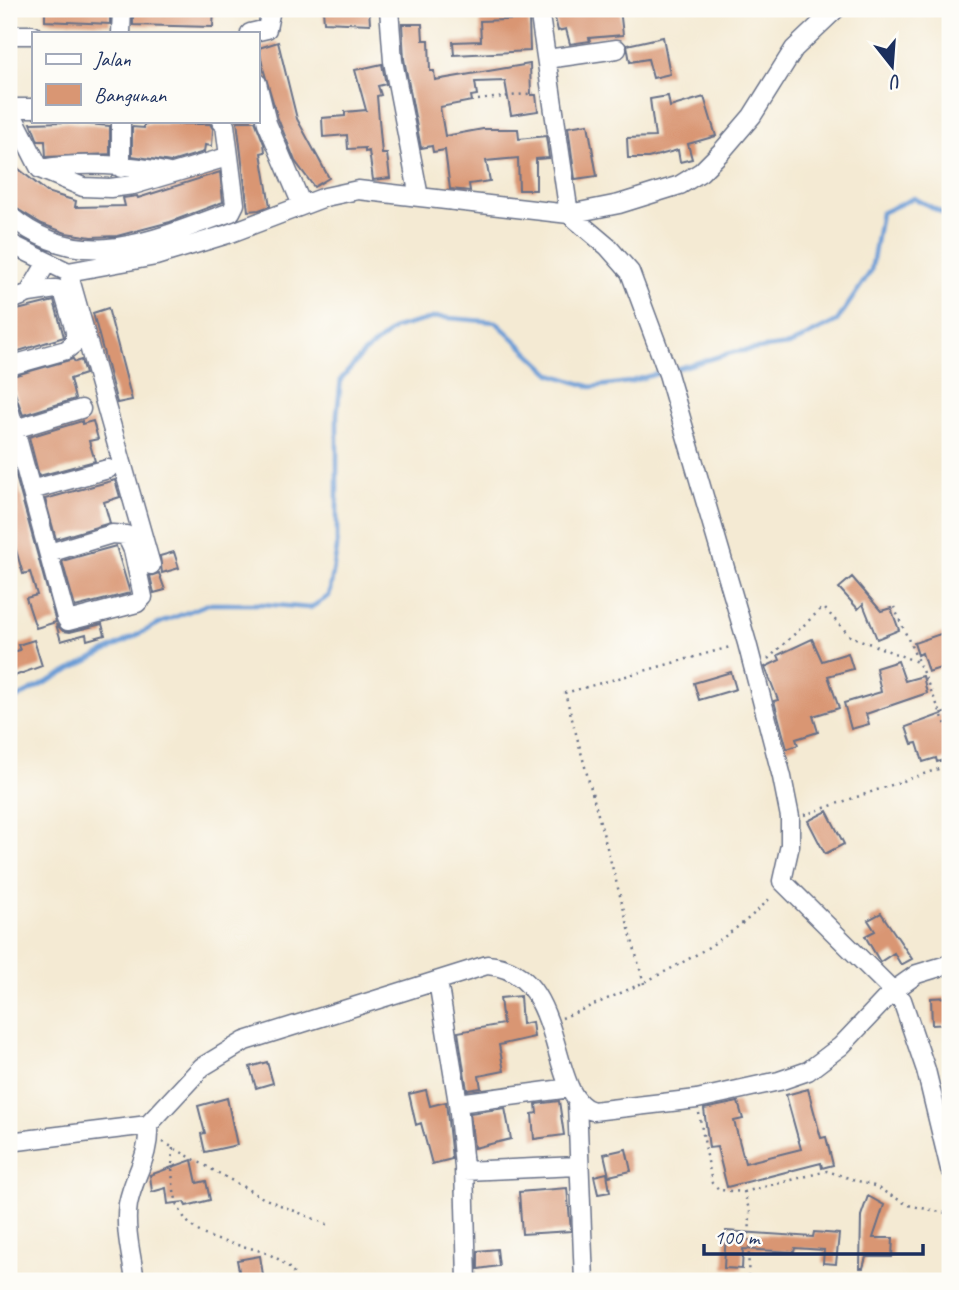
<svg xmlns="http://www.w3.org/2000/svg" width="959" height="1290" viewBox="0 0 959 1290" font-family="Caveat,sans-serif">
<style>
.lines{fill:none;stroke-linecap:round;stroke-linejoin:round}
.stream{stroke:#6b9cd5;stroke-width:4.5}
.building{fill:#d99673}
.minor-casing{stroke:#677087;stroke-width:21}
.path{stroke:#677087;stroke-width:2.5;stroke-dasharray:2 5;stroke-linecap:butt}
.minor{stroke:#fff;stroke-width:18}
</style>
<rect width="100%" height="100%" fill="#fdfcf7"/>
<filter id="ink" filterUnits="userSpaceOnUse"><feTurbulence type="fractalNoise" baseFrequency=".0143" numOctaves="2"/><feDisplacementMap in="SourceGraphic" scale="14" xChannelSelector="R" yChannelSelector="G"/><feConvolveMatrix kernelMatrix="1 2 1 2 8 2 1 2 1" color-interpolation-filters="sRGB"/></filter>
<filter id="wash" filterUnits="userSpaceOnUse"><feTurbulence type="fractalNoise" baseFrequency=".00686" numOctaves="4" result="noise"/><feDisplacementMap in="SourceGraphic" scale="28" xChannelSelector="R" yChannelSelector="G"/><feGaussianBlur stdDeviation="1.57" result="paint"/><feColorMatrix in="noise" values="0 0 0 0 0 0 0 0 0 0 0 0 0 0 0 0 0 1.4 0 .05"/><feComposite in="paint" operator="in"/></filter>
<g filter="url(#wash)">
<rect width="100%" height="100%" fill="#f4ead3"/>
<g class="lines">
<path class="stream" d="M672,370L734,352L789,345L837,321L871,271L881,213L914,198L950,217
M9,702L160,623L208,604H263L310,608L329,596L337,548V414L341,379L363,354L395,328L437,317L496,322L551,374L591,387L629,382L663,372"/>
</g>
<g id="blocks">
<path class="building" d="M45,9H110V24L45,21Z
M147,9H214L213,27L133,25V12L147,13Z
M323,9H369L370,24L324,22Z
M553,9H577L578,13L620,9L623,35L589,38L590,41L570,44L566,29L558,31Z
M529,19L530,51L454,55L453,42L481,41L480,21Z
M402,24H422L423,40H429L430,71H434L435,80L530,64L531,95H536L538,111L511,115L505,81L475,82L477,95L471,96L472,101L440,107L445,136L483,129H518L519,139L546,136L549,158L536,159V190H519L518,158L486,161L490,181L469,184L470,191L450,189L445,150L433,152L432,146L421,148L404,59Z
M663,37L670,74L653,78L648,59L630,62L627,45Z
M278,42L297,119L329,178L314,187L295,161L278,119L263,68L259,48Z
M382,64L386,84L378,86L381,95L377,96L382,154H387L390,178L373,180L369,151L365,152V148L348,149L347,135L323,137L322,118L345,116V112L366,110L355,70Z
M668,96L670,107L704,97L716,136L688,144L692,159L680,162L678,150L648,158H628L627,138L655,137L650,99Z
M237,121H255L264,144L265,152L261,153L270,206L259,210L248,211Z
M65,122L110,126V154L46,157L45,141H38L31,123Z
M144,124H210L213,129L212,146L205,145L204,152L171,162L132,156V127L144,128Z
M588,124L597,176L575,179L568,127Z
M9,161L47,192L76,201L75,207L125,206L123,198L137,196L138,198L220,172L223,202L170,222L117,236L91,237L66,233L42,224L9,204Z
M54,301L64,337L9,354V312Z
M108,308L132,400L117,403L93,313Z
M73,359L75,362L81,360L85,374L70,379L75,399L23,415L9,377Z
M82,421V424L93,421L98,439L89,441L95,461L39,476L29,437Z
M9,451L56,622L36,628L26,598L37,595L30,572L23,574L9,526Z
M115,480L120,497L104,502L110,523L56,539L45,499Z
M116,546L130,593L75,607L62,561Z
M174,552L179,568L162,573L160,556Z
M159,573L165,590L154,593L150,576Z
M852,577L881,611L891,608L899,630L877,639L863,604L858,609L839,588Z
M56,624L63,631L70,632L102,624L105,635L87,640L86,634L61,641Z
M946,632L947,635L950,634V665L928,672L922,653L918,655L914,643Z
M812,639L822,661L848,653L853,669L828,676L839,708L813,716L818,732L796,739L798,745L787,749L774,701L778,700L765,667L780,660L778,655Z
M34,640L42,666L9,678V653L20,650L18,645Z
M898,661L905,681L923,676L927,693L866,714L869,724L851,729L844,703L881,692L876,668Z
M731,672L736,689L699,700L694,683Z
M950,711V758L937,762L936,758L923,762L917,743L912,744L906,727Z
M827,811L844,844L825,854L808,821Z
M881,913L912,959L901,965L894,953L880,962L865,936L875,931L868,920Z
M520,996L522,1024L532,1022L534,1037L499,1045L504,1071L479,1076L481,1088L467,1090L458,1032L503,1024L500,998Z
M950,997V1024L932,1025L931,998Z
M267,1062L273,1083L256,1088L250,1067Z
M808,1089L821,1138L826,1137L833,1165L822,1168L821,1163L727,1187L717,1147L709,1148L704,1109L738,1102L743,1119L734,1121L745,1163L801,1149L786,1095Z
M426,1090L430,1106L446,1102L452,1159L432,1164L421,1123L416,1125L409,1094Z
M227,1098L237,1145L205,1152L201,1134L205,1133L198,1106Z
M559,1101L564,1135L534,1139L532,1114L537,1113L536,1104Z
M505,1108L511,1139L474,1148L470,1113Z
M626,1149L631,1171L609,1176L604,1154Z
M192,1160L197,1183L206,1181L210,1200L186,1206L184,1202L168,1204L166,1188L152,1192L150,1175Z
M607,1173L610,1192L598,1194L594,1176Z
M567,1188L571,1231L522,1234L519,1192Z
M868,1196L884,1205L873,1238H893L892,1257H866L863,1268H860L861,1216Z
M726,1231L813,1237L814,1232L839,1234L836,1264L823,1263L824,1250L795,1248L794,1252L743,1249L742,1269L724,1268Z
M497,1249L499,1266L478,1269V1251Z
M260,1256L264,1281H241L237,1260Z"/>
</g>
</g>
<g filter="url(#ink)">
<use href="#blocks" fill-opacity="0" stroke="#677087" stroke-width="2"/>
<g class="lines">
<defs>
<path id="minor" d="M389,9L393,61L419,197
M539,9L569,214L608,247L630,272L668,374L747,643L782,777L790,817V845L782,881L902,1000L926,1070L950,1169
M121,33L122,9
M250,33L267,29L271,9
M9,35H33
M547,59L617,49
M257,83L267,123L302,205
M33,108H9L40,169L83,187L110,188L133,185L227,157
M121,168V121
M40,169C80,162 130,164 169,173
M9,215C82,277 153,239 231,212L235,204L225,125L221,121
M9,243L68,272L156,256L228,234L325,197L358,190L569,214L619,204L680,185L701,172L722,151L752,116L794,49L836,9
M68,272L151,565
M9,301L29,293L46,264
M9,366L66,350L75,343V331L63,291L56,289L29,293
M9,408L66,618L68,621L137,603L143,597L133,550L126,535L112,534L49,553
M15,429L81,409
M31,490L108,469
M438,981L458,1103L464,1167L467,1281
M577,1102L584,1281
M458,1103L570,1088
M9,1142L148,1125L202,1067L245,1041L487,965C569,970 546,1100 593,1111L697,1099L779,1081L808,1071L841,1046L893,991L917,974L950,964
M464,1171L578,1166
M135,1281C132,1257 124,1229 128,1204C134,1174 150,1158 148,1125"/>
</defs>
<use href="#minor" class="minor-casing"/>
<path class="path" d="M478,100L534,93
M894,607L950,734
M768,659L821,609H825L850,636L917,662
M804,815L950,765
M644,984L565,693L730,647
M562,1018C630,990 722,951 772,896
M699,1113L712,1183L720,1190L744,1192L750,1213L748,1281
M163,1142L263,1198L329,1225
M173,1148C162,1281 265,1217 298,1281
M744,1192L827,1171L874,1186L908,1205L950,1214"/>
<use href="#minor" class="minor"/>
</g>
</g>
<rect width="959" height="1290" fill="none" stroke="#fdfcf7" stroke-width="35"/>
<rect x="32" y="32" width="228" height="91" fill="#fdfcf7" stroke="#a3aaba" stroke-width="2"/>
<rect x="46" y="54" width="35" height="10" fill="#ffffff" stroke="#a3aaba" stroke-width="2"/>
<text x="94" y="66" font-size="21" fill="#1b2f5e">Jalan</text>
<rect x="46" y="84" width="35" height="21" fill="#d99673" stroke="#a3aaba" stroke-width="2"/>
<text x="94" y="102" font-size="21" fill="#1b2f5e">Bangunan</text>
<g transform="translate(892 66) rotate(163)" stroke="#fdfcf7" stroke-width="5" paint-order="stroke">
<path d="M0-5L12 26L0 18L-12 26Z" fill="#1b2f5e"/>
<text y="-10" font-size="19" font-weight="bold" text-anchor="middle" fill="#1b2f5e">U</text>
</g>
<path d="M704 1244v10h219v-10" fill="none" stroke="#1b2f5e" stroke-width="3.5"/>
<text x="714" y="1244" font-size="21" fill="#1b2f5e" stroke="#fdfcf7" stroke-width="5" paint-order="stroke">100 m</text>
</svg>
